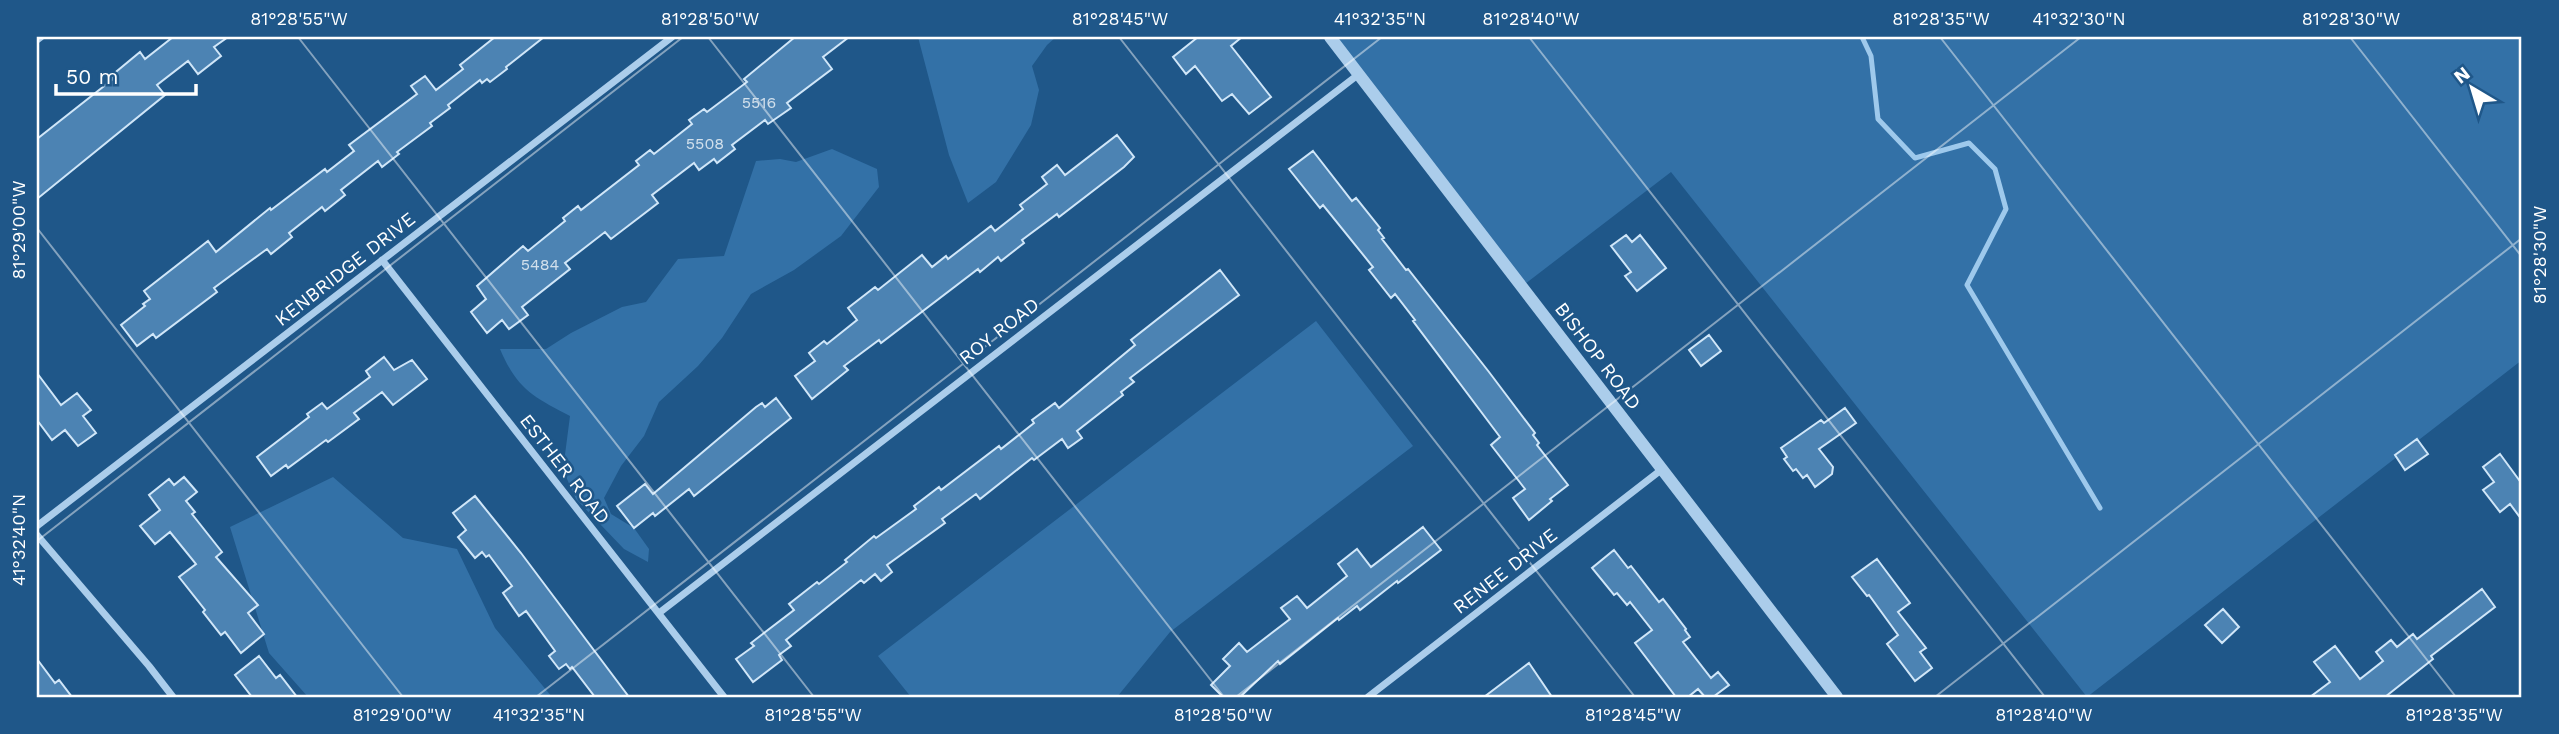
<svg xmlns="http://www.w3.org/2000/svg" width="2559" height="734" viewBox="0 0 2559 734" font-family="'Work Sans',sans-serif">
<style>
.green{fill:#3371a7}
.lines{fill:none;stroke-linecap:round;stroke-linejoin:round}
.stream{stroke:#9ec9ec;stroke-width:5}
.building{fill:#4c83b3;stroke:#d0e6f8;stroke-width:2}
.minor{stroke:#abcdeb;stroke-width:7}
.tertiary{stroke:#abcdeb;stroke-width:12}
.ticks{fill:none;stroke:#fff;stroke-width:2;stroke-opacity:0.45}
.labels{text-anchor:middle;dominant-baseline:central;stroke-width:5;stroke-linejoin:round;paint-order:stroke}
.number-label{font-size:16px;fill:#d2e0ec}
.street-label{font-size:19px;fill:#fff;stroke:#1f5789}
.neatline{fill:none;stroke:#fff;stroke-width:2.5}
.ticks-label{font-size:18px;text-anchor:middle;fill:#fff}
</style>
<rect width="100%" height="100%" fill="#1f5789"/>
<path class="green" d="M918,37H1056L1047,45L1032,66L1039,90L1031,125L996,182L968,203L949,155Z
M1330,37H2522V360L2087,697L1671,172L1521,287Z
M832,149L877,169L879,187L841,236L794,270L751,294L722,338L698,366L659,402L644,436L621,466L604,498L611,514L634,528L649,549L648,562L624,549L576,499L563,470L570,416C533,397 517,389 500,349H546L571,333L622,307L646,302L678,259L724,256L756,161L780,159L796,162Z
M1316,321L1413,446L1170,632L1117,697H911L878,656Z
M333,477L403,538L457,549L495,628L552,697H308L269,653L230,527Z"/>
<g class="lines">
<path class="stream" d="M1862,37L1871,56L1878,119L1915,158L1969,143L1995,169L2006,209L1967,285L2100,508"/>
</g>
<path class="building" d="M173,37H228L214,47L221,56L198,74L188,61L157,85L165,95L37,199V139L113,79L111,76L140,52L145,59Z
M495,37H544L506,67L507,69L490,82L487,79L482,83L480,80L448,105L450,108L430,123L432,126L397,152L399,154L382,167L378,161L341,190L345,195L325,211L322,207L289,233L292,237L271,254L267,249L245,265L214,288L217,292L156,338L153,334L137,346L121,325L145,306L143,304L150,299L144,291L208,241L216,252L270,208L271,210L325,169L327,172L354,151L349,145L417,94L411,86L425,76L436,90L463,69L460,65Z
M795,37H849L823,57L832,69L787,103L791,108L768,124L765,120L732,145L735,149L717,163L714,159L699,170L694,163L652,195L658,203L611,239L605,232L565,263L570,269L522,307L528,315L509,329L502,320L487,333L471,312L486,299L477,286L523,246L528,251L565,221L563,218L578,206L581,210L639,165L636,161L650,150L654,154L692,124L689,120L704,109L707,112L747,82L744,79Z
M1198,37H1242L1231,46L1271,97L1249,114L1232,94L1222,101L1195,66L1186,74L1173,57Z
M1117,135L1134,157L1124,167L1059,217L1057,214L1022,240L1024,243L1001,261L998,257L980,272L978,269L881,343L879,340L844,366L848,370L812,399L795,376L815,361L809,353L824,341L827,344L857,320L848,308L875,287L878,290L922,255L932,267L946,256L948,259L991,226L995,231L1023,209L1020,205L1047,184L1042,177L1057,165L1065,175Z
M1313,151L1352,201L1356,198L1380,228L1378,230L1384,238L1382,239L1406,270L1408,269L1489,372L1535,433L1533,435L1539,443L1537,445L1568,485L1550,499L1552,501L1529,520L1513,498L1525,489L1491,445L1500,437L1413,321L1415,320L1395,294L1391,298L1369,270L1373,267L1323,205L1320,208L1289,169Z
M1626,235L1632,242L1640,235L1666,268L1637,291L1625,276L1631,272L1611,246Z
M1220,270L1239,295L1130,378L1134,382L1121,392L1123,395L1077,431L1082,438L1068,448L1062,439L1034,460L1032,458L980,499L976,494L942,519L945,523L887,565L892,572L881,581L875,574L864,583L861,580L786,640L791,646L779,655L782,660L753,682L736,659L754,646L751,643L794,610L789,604L817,582L819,584L847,562L845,560L874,536L876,538L916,509L914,506L939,487L941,490L999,446L1001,449L1034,423L1032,420L1055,403L1059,408L1135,345L1131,340Z
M1709,335L1721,351L1701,366L1689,350Z
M384,357L394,370L412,360L427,379L393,405L382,392L354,413L359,419L328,442L326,440L288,468L286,465L271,476L257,457L309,417L307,414L322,403L327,409L370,377L366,371Z
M37,373L61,405L77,393L91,410L83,416L96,433L78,446L65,430L52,440L37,420Z
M776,398L791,418L694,496L689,489L655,516L653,513L634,528L617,506L645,484L653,494L756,407L762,403L765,407Z
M1845,408L1856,423L1819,449L1833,467L1832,474L1815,487L1807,475L1803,478L1796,469L1793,471L1784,459L1787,457L1781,448L1821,420L1824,423Z
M2417,439L2428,454L2405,470L2395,455Z
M2500,454L2522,484V520L2510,504L2500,512L2483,490L2494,482L2483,467Z
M184,477L197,492L186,501L195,512L192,514L222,552L216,557L258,605L248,613L264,634L241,653L225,632L221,635L203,612L205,610L179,577L196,564L170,532L155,544L140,526L160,510L149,495L169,479L174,485Z
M475,496L521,553L629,697H595L572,667L570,669L566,664L559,669L549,656L555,651L526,611L519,616L503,593L512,586L489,555L486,557L482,552L475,558L458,537L466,530L453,513Z
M1423,527L1441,550L1398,583L1397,581L1360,610L1357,606L1339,620L1338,618L1280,664L1278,661L1240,697H1223L1211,685L1230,666L1223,659L1239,643L1247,652L1290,619L1281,608L1297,596L1307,608L1347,576L1338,564L1357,549L1371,567Z
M1614,550L1628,568L1631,566L1659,602L1663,599L1686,629L1685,630L1690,637L1683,642L1711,678L1718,672L1729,685L1713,697H1705L1698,689L1688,697H1676L1635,643L1652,630L1630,602L1627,605L1617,593L1614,595L1592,568Z
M1877,559L1910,603L1898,612L1926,648L1920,652L1932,668L1915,681L1887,644L1898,635L1869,595L1867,596L1852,577Z
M2482,589L2495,607L2431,656L2433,659L2385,697H2310L2330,682L2314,662L2335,646L2360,679L2383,661L2376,652L2391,640L2397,647L2413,634L2417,639Z
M2223,609L2239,627L2222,643L2205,625Z
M259,656L276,678L280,675L297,697H252L235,675Z
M37,659L55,683L59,680L72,697H37Z
M1529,663L1552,697H1484L1521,669Z"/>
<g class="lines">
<path class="minor" d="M37,40L41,37
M382,260L724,697
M37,526L672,37
M37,535L149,666L173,697
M659,613L1359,74
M1368,697L1661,470"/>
<path class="tertiary" d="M1330,37L1837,697"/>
</g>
<path class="ticks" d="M298,37L814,697M708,37L1224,697M1119,37L1635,697M1529,37L2045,697M1940,37L2456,697M2350,37L2522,257M37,228L403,697M37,541L683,37M536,697L1382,37M1236,697L2081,37M1935,697L2522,238"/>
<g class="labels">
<g class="number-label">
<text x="759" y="102">5516</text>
<text x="705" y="143">5508</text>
<text x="540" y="264">5484</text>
</g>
<g class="street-label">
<text transform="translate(345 269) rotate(-38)">KENBRIDGE DRIVE</text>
<text transform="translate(999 331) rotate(-38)">ROY ROAD</text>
<text transform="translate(1598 356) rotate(53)">BISHOP ROAD</text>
<text transform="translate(565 469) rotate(52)">ESTHER ROAD</text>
<text transform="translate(1505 571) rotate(-38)">RENEE DRIVE</text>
</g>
</g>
<rect width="2559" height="734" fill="none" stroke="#1f5789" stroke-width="77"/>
<g transform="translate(2472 88) rotate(322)" stroke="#1f5789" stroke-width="5" paint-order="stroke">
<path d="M0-5L12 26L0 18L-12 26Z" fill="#ffffff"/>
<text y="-10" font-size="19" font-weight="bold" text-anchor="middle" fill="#ffffff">N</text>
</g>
<path d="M56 84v10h140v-10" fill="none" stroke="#ffffff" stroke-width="3.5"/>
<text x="66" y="84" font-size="21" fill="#ffffff" stroke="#1f5789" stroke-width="5" paint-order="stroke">50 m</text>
<rect x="38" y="38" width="2482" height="658" class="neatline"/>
<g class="ticks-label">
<text x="299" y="25">81°28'55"W</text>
<text x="710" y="25">81°28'50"W</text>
<text x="1120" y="25">81°28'45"W</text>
<text x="1380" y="25">41°32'35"N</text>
<text x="1531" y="25">81°28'40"W</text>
<text x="1941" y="25">81°28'35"W</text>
<text x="2079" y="25">41°32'30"N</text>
<text x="2351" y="25">81°28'30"W</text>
<text transform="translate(19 230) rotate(-90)" y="6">81°29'00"W</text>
<text transform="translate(2540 255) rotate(-90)" y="6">81°28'30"W</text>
<text transform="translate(19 540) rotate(-90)" y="6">41°32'40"N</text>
<text x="402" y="721">81°29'00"W</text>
<text x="539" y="721">41°32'35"N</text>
<text x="813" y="721">81°28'55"W</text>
<text x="1223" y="721">81°28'50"W</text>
<text x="1633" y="721">81°28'45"W</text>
<text x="2044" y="721">81°28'40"W</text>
<text x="2454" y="721">81°28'35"W</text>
</g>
</svg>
